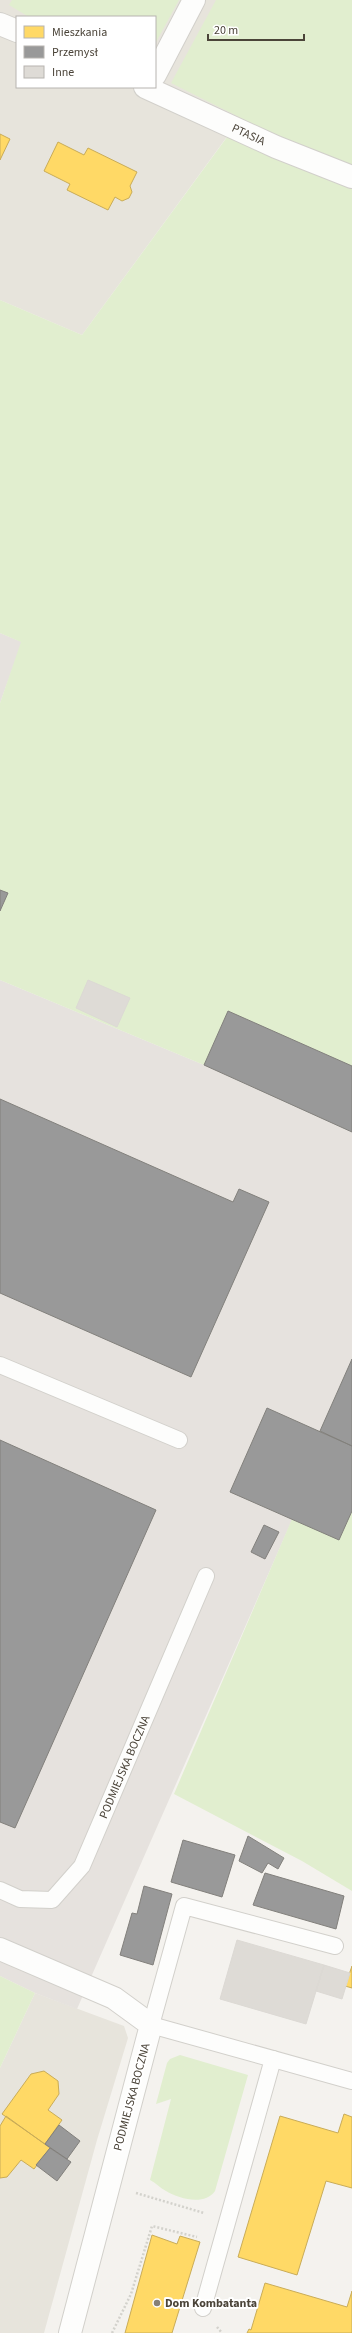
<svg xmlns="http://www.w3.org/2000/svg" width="352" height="2333" viewBox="0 0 352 2333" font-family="'Source Sans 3',sans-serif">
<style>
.residential{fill:#e7e4dc;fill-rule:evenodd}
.industrial{fill:#e6e2de}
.green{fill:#e1eecf}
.homes{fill:#ffd966;stroke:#c9ac58}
.industry{fill:#999;stroke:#82807c}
.building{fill:#dedbd6;stroke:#dcd9d4}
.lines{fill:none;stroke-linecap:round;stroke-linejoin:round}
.service-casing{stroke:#d2d0cb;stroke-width:18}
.minor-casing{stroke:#d2d0cb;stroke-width:24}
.path{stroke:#d3d2cc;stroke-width:2.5;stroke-dasharray:2 2;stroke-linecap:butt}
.service{stroke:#fdfdfc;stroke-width:16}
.minor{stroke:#fdfdfc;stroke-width:22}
.poi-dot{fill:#868178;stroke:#fff;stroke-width:1.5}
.labels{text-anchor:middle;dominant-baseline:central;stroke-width:4;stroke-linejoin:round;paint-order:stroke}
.street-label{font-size:12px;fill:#4b4439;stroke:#fff}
.poi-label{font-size:12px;font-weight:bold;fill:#4b4439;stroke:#fff;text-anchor:start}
</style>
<rect width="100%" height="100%" fill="#f4f2ee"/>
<path class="residential" d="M0,0H327L82,335L0,300ZM17,17H155V87H17Z
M35,1993L124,2026L128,2038L97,2140L44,2333H0V2068Z"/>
<path class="industrial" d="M0,633L22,642L0,703Z
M0,980L204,1065L228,1011L352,1066V1511L292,1520L77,2009L35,1993L0,1976Z"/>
<path class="green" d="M12,0H179L155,44V17H29L9,5Z
M216,0H352V1066L228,1011L204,1065L0,980V911L8,893L0,890V703L21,642L0,633V300L82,335L241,118L171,83Z
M352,1511V1891L302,1861L174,1794L292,1519Z
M0,1976L35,1993L0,2068Z
M180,2055L248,2075L215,2191C205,2206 179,2199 166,2191C160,2188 156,2183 150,2180L171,2099L156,2104L167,2063L170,2059Z"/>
<path class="homes" d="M0,134L10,139L0,160Z
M58,142L84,155L88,148L137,172L130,186L132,192L129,198L122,201L115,197L108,210L67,190L70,184L44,171Z
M352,1966V1988L345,1986Z
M44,2071L58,2081L59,2094L48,2110L62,2120L45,2144L2,2114L31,2074Z
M344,2114L352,2117V2188L326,2181L297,2275L238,2257L280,2116L338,2133Z
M6,2116L50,2148L34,2169L21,2160L7,2177L0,2178V2126Z
M152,2235L177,2244L180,2236L200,2242L172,2333H125Z
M265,2283L347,2307L352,2291V2333H247L249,2329L251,2330Z"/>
<path class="industry" d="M0,890L8,893L0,911Z
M228,1011L352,1066V1132L204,1065Z
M0,1099L233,1202L239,1189L269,1202L191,1377L0,1293Z
M352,1359V1446L320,1431Z
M267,1408L352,1446V1511L339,1540L230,1492Z
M0,1440L156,1510L15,1828L0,1822Z
M264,1525L279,1532L265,1559L251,1552Z
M248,1836L284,1858L278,1869L268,1863L262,1873L239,1861Z
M183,1840L235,1855L222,1897L171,1882Z
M265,1873L344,1896L336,1929L253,1905Z
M144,1886L172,1894L153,1965L120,1955L132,1913L137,1914Z
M59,2125L80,2141L67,2159L45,2144Z
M50,2148L71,2162L57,2181L36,2165Z"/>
<path class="building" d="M88,980L130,998L117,1027L76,1008Z
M237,1940L324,1965L306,2024L220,1999Z
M324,1965L350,1973L342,1999L316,1991Z"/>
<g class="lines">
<defs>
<g id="service">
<path d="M0,1365L179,1440"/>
<path id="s1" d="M0,1890L20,1899L52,1900L82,1866L206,1576"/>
<path d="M335,1946L184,1906L151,2025L352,2081"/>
<path d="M203,2308L273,2059"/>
</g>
<g id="minor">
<path d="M0,24L17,31"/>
<path d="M155,75L194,0"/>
<path id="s2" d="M145,87L276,147L352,177"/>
<path d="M0,1949L114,1998L151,2025L70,2333"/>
</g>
</defs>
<use href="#service" class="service-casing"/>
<use href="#minor" class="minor-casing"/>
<path class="path" d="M136,2193L204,2213
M217,2327L222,2333
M112,2333L131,2294L152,2226L197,2237"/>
<use href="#service" class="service"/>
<use href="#minor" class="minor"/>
</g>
<circle class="poi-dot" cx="157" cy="2303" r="4"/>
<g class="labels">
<g class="street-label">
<text stroke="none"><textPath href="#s2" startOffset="114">PTASIA</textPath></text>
<text stroke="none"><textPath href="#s1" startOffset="207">PODMIEJSKA BOCZNA</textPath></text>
<text transform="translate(132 2097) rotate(-75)">PODMIEJSKA BOCZNA</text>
</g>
<g class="poi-label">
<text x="165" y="2303">Dom Kombatanta</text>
</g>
</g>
<rect x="16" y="16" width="140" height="72" fill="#ffffff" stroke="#b7b4b0"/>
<rect x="24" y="26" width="20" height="12" fill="#ffd966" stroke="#b7b4b0"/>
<text x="52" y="36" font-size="12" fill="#4b4439">Mieszkania</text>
<rect x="24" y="46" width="20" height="12" fill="#999999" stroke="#b7b4b0"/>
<text x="52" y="56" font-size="12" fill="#4b4439">Przemysł</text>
<rect x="24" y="66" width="20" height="12" fill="#dedbd6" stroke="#b7b4b0"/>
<text x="52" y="76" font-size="12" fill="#4b4439">Inne</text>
<path d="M208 34v6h96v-6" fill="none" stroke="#4b4439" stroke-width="2"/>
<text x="214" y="34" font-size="12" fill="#4b4439" stroke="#ffffff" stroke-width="3" paint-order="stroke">20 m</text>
</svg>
